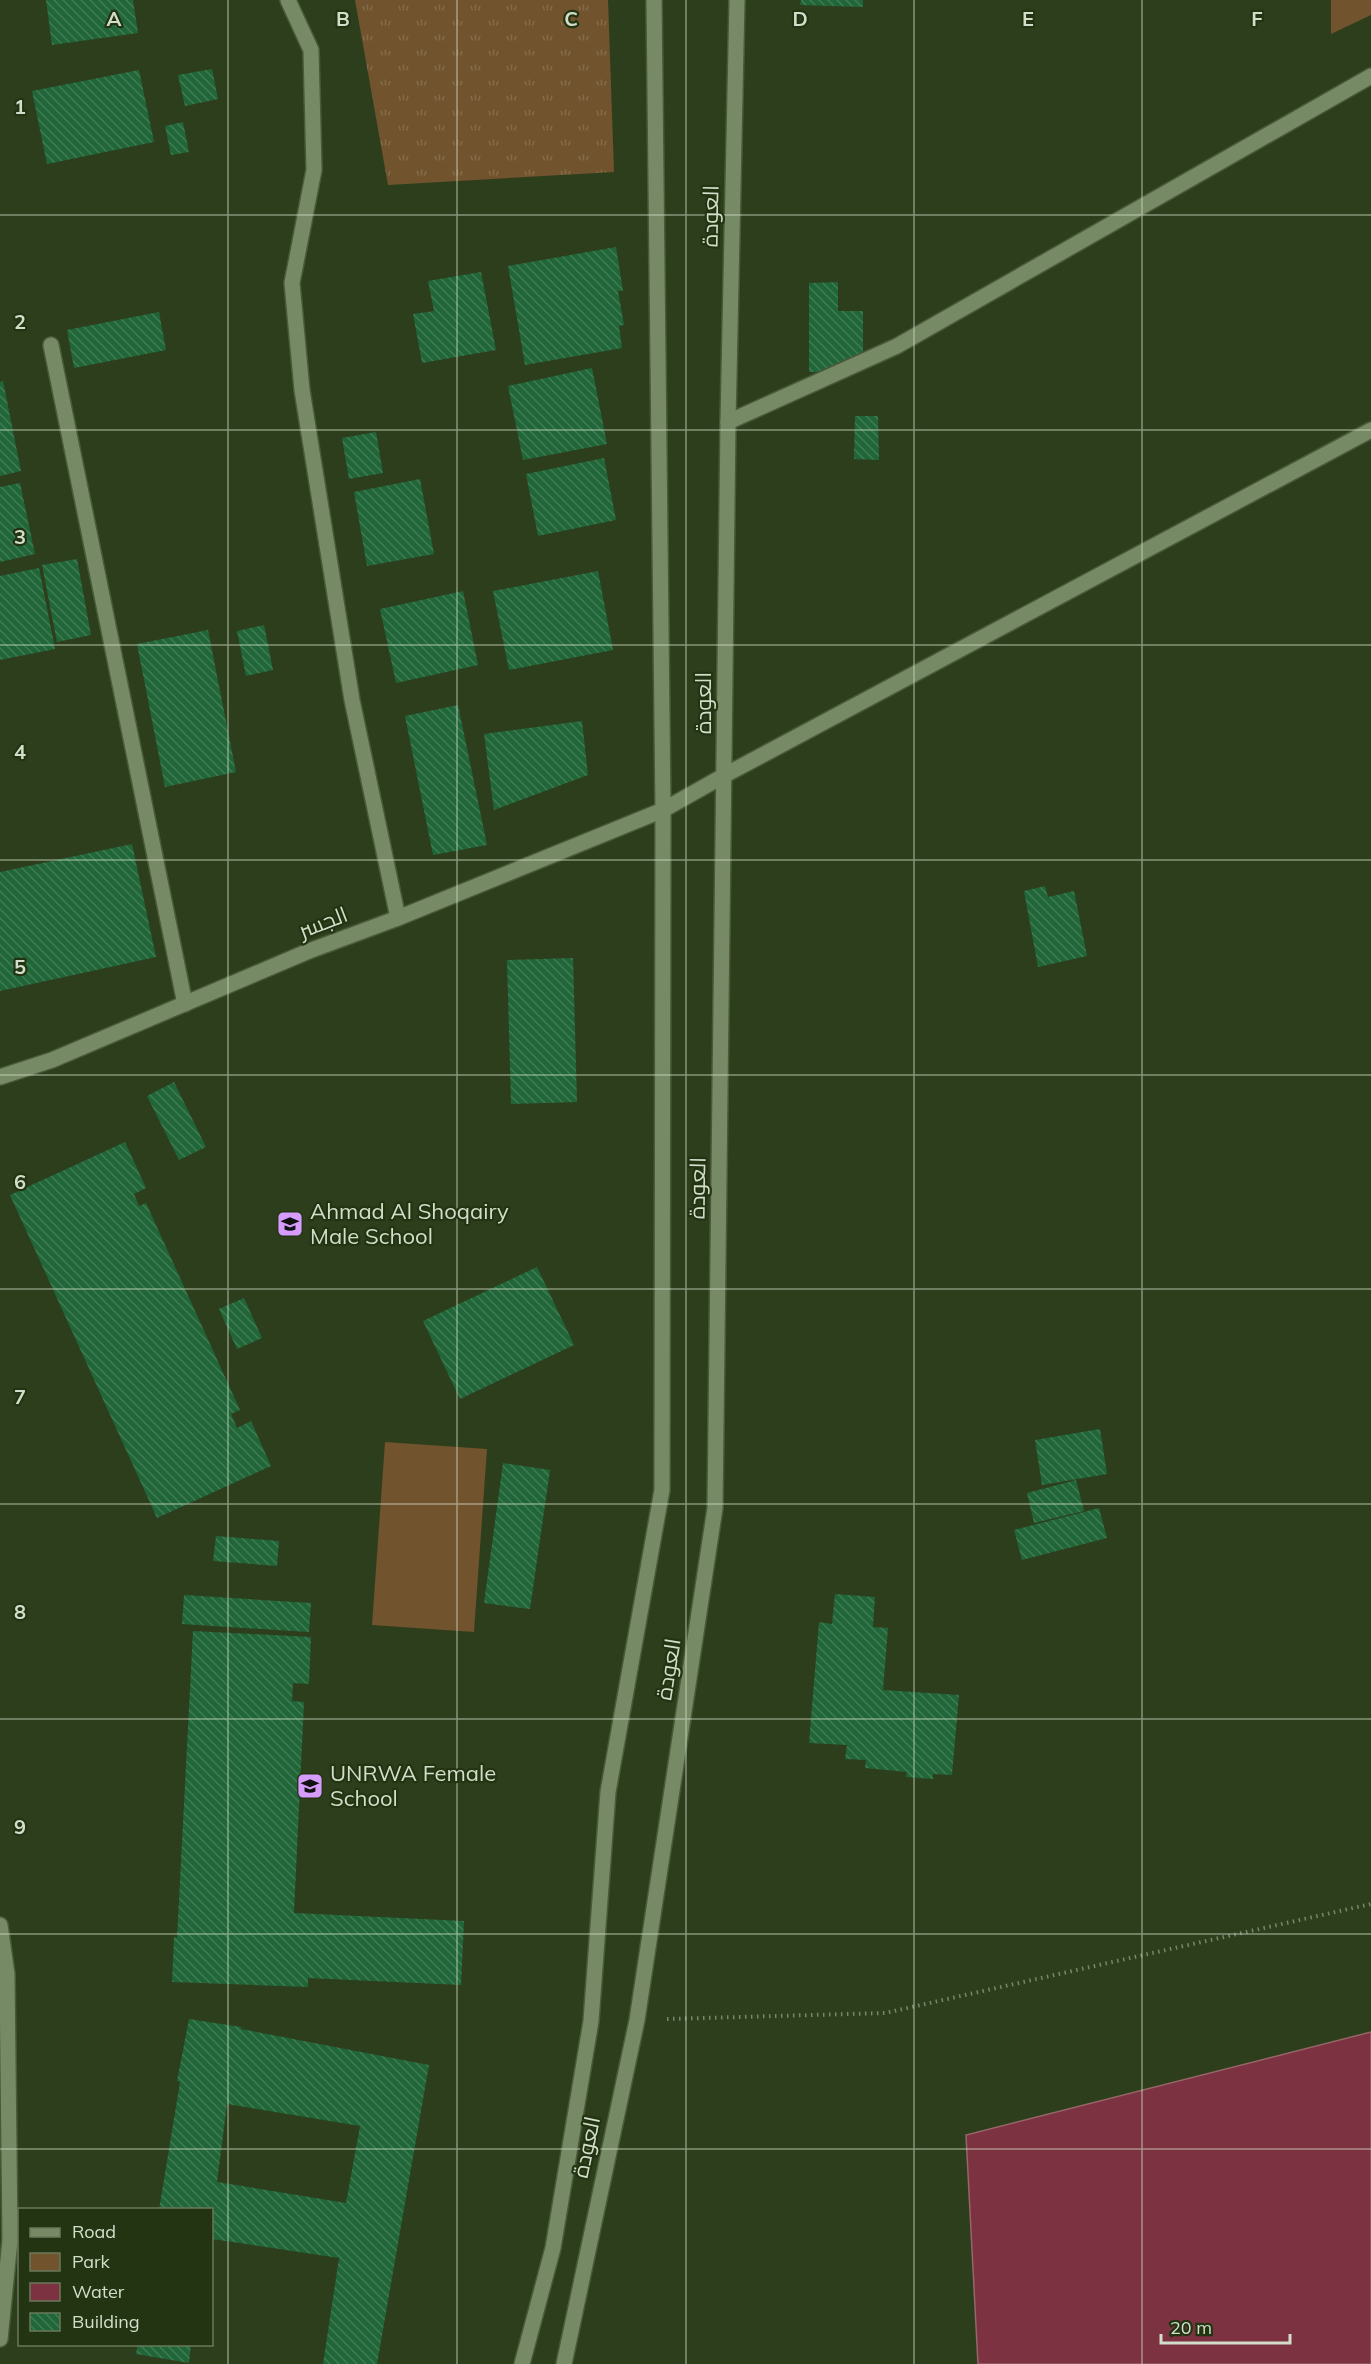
<svg xmlns="http://www.w3.org/2000/svg" width="1371" height="2364" viewBox="0 0 1371 2364" font-family="Mulish,Cairo,sans-serif">
<style>
.grass{fill:url(#grass-tufts)}
.park{fill:#71532d}
.water{fill:#7c3240;stroke:#966669;stroke-width:1.5}
.building{fill:url(#building-back-hatch);fill-rule:evenodd}
.lines{fill:none;stroke-linecap:round;stroke-linejoin:round}
.lane-casing{stroke:#4a593a;stroke-width:18}
.street-casing{stroke:#4a593a;stroke-width:18}
.secondary-casing{stroke:#4a593a;stroke-width:18}
.path{stroke:#78876b;stroke-width:4;stroke-dasharray:1.5 4.5;stroke-linecap:butt}
.lane{stroke:#768b65;stroke-width:15}
.street{stroke:#768b65;stroke-width:15}
.secondary{stroke:#768b65;stroke-width:15}
.grid{fill:none;stroke:#d2dec9;stroke-width:1.5;stroke-opacity:0.55}
.labels{text-anchor:middle;dominant-baseline:central;stroke-width:4.5;stroke-linejoin:round;paint-order:stroke}
.street-label{font-size:22px;fill:#d2dec9;stroke:#233412}
.poi-label{font-size:22px;fill:#d2dec9;stroke:#233412;text-anchor:start}
.grid-label{font-size:20px;text-anchor:middle;font-weight:bold;fill:#d2dec9;stroke:#233412;stroke-width:4.5;stroke-linejoin:round;paint-order:stroke}
</style>
<defs>
<pattern id="grass-tufts" width="24" height="20" patternUnits="userSpaceOnUse" patternTransform="scale(1.5)"><rect width="24" height="20" fill="#71532d"/><path d="M3 7l-1-3M5 7V3M7 7l1-3M15 17l-1-3M17 17v-4M19 17l1-3" fill="none" stroke="#846b4a"/></pattern>
<pattern id="building-back-hatch" width="6" height="6" patternUnits="userSpaceOnUse" patternTransform="scale(1.5)"><rect width="6" height="6" fill="#206638"/><path d="M-1 5l2 2M0 0l6 6M5-1l2 2" fill="none" stroke="#407b53"/></pattern>
</defs>
<rect width="100%" height="100%" fill="#2d3e1c"/>
<path class="grass" d="M355,0H608L614,172L388,185Z"/>
<path class="park" d="M1331,0H1371V15L1331,34Z
M385,1442L487,1449L474,1632L372,1625Z"/>
<path class="water" d="M1371,2032V2364H978L966,2135Z"/>
<path class="building" d="M46,0H133L138,33L52,45Z
M801,0H863V7L800,5Z
M212,69L218,99L185,106L178,75Z
M139,70L154,142L47,164L32,91Z
M183,122L189,152L171,155L165,126Z
M616,247L623,291H618L624,325L619,326L622,348L525,365L508,266Z
M481,272L496,350L422,363L413,314L434,311L428,281Z
M838,282V311H863V362L847,372H809V283Z
M159,312L166,350L74,368L67,330Z
M592,368L607,444L523,460L508,386Z
M3,381L21,471L0,476V382Z
M855,416H878L879,460L854,459Z
M376,432L383,473L349,479L342,438Z
M604,458L616,520L538,536L526,474Z
M420,479L434,554L367,566L354,492Z
M20,483L35,554L0,562V487Z
M77,559L91,635L57,642L42,565Z
M39,568L55,649L0,660V576Z
M598,571L613,650L509,670L493,591Z
M463,591L478,665L396,683L380,609Z
M264,625L273,670L246,676L237,631Z
M208,630L236,772L165,787L137,644Z
M458,705L487,845L433,855L405,716Z
M582,721L588,775L494,810L484,734Z
M132,844L156,957L0,991V872Z
M1045,886L1048,897L1074,891L1087,956L1038,967L1024,891Z
M573,958L577,1102L511,1104L507,960Z
M174,1082L206,1147L179,1160L147,1096Z
M125,1142L146,1188L134,1194L139,1206L146,1203L240,1410L231,1414L237,1428L251,1421L271,1466L157,1518L10,1195Z
M537,1267L574,1345L460,1399L423,1321Z
M244,1298L262,1338L237,1349L219,1309Z
M1100,1429L1107,1474L1042,1485L1035,1440Z
M503,1463L550,1470L530,1609L484,1603Z
M1076,1480L1084,1511L1034,1523L1027,1493Z
M1099,1508L1107,1538L1022,1560L1014,1530Z
M216,1536L279,1541L277,1566L213,1561Z
M835,1594L875,1597L873,1627L888,1628L883,1690L959,1695L952,1775L933,1774V1779L906,1777L907,1772L865,1768L866,1760L845,1759L847,1745L809,1743L819,1622L832,1624Z
M184,1595L311,1603L309,1632L182,1624Z
M193,1631L311,1637L309,1684L293,1683L292,1701L304,1702L294,1913L464,1921L461,1985L308,1978V1987L172,1982L174,1937L177,1938Z
M189,2019L241,2027V2029L429,2065L377,2364H323L339,2258L212,2239V2210H159L180,2082L177,2081ZM227,2104L360,2126L346,2203L217,2182Z
M138,2344H191L189,2363L136,2354Z"/>
<g class="lines">
<defs>
<path id="lane" d="M288,0L311,50L314,170L292,283L302,390L352,700L398,918
M728,422L897,346L1371,76
M663,810L725,775L1371,430"/>
<path id="street" d="M51,345L185,1004
M0,1925L7,1974L10,2240L0,2339"/>
<path id="secondary" d="M0,1077L52,1060L309,951L398,918L663,810
M522,2364L553,2248L591,2021L608,1792L662,1490L663,810L654,0
M564,2364L637,2020L715,1508L728,422L737,0"/>
</defs>
<use href="#lane" class="lane-casing"/>
<use href="#street" class="street-casing"/>
<use href="#secondary" class="secondary-casing"/>
<path class="path" d="M667,2019L885,2013L1371,1904"/>
<use href="#lane" class="lane"/>
<use href="#street" class="street"/>
<use href="#secondary" class="secondary"/>
</g>
<path class="grid" d="M228,0V2364M457,0V2364M686,0V2364M914,0V2364M1142,0V2364M0,215H1371M0,430H1371M0,645H1371M0,860H1371M0,1075H1371M0,1289H1371M0,1504H1371M0,1719H1371M0,1934H1371M0,2149H1371"/>
<defs>
<symbol id="school-square" viewBox="-11 -11 22 22"><rect x="-9" y="-9" width="18" height="18" rx="4" fill="#d59cfb" stroke="#233412"/><path d="M0-5L7-2L0 1L-7-2ZM-4 1L0 2.5L4 1V4Q0 6-4 4Z" fill="#111"/></symbol>
</defs>
<g fill-rule="evenodd">
<use href="#school-square" x="275" y="1209" width="30" height="30"/>
<use href="#school-square" x="295" y="1771" width="30" height="30"/>
</g>
<g class="labels">
<g class="street-label">
<text transform="translate(710 216) rotate(-89)">العودة</text>
<text transform="translate(703 703) rotate(-90)">العودة</text>
<text transform="translate(323 922) rotate(-21)">الجسر</text>
<text transform="translate(697 1188) rotate(-89)">العودة</text>
<text transform="translate(668 1669) rotate(-81)">العودة</text>
<text transform="translate(586 2147) rotate(-78)">العودة</text>
</g>
<g class="poi-label">
<text x="310" y="1211">Ahmad Al Shoqairy<tspan x="310" dy="25">Male School</tspan></text>
<text x="330" y="1773">UNRWA Female<tspan x="330" dy="25">School</tspan></text>
</g>
</g>
<g class="grid-label">
<text x="114" y="26">A</text>
<text x="343" y="26">B</text>
<text x="571" y="26">C</text>
<text x="800" y="26">D</text>
<text x="1028" y="26">E</text>
<text x="1257" y="26">F</text>
<text x="20" y="114">1</text>
<text x="20" y="329">2</text>
<text x="20" y="544">3</text>
<text x="20" y="759">4</text>
<text x="20" y="974">5</text>
<text x="20" y="1189">6</text>
<text x="20" y="1404">7</text>
<text x="20" y="1619">8</text>
<text x="20" y="1834">9</text>
</g>
<rect x="18" y="2208" width="195" height="138" fill="#233412" stroke="#69785b" stroke-width="1.5"/>
<rect x="30" y="2228" width="30" height="9" fill="#768b65" stroke="#69785b" stroke-width="1.5"/>
<text x="72" y="2238" font-size="18" fill="#d2dec9">Road</text>
<rect x="30" y="2253" width="30" height="18" fill="#71532d" stroke="#69785b" stroke-width="1.5"/>
<text x="72" y="2268" font-size="18" fill="#d2dec9">Park</text>
<rect x="30" y="2283" width="30" height="18" fill="#7c3240" stroke="#69785b" stroke-width="1.5"/>
<text x="72" y="2298" font-size="18" fill="#d2dec9">Water</text>
<rect x="30" y="2313" width="30" height="18" fill="url(#building-back-hatch)" stroke="#69785b" stroke-width="1.5"/>
<text x="72" y="2328" font-size="18" fill="#d2dec9">Building</text>
<path d="M1161 2334v9h129v-9" fill="none" stroke="#d2dec9" stroke-width="3"/>
<text x="1170" y="2334" font-size="18" fill="#d2dec9" stroke="#233412" stroke-width="4.5" paint-order="stroke">20 m</text>
</svg>
